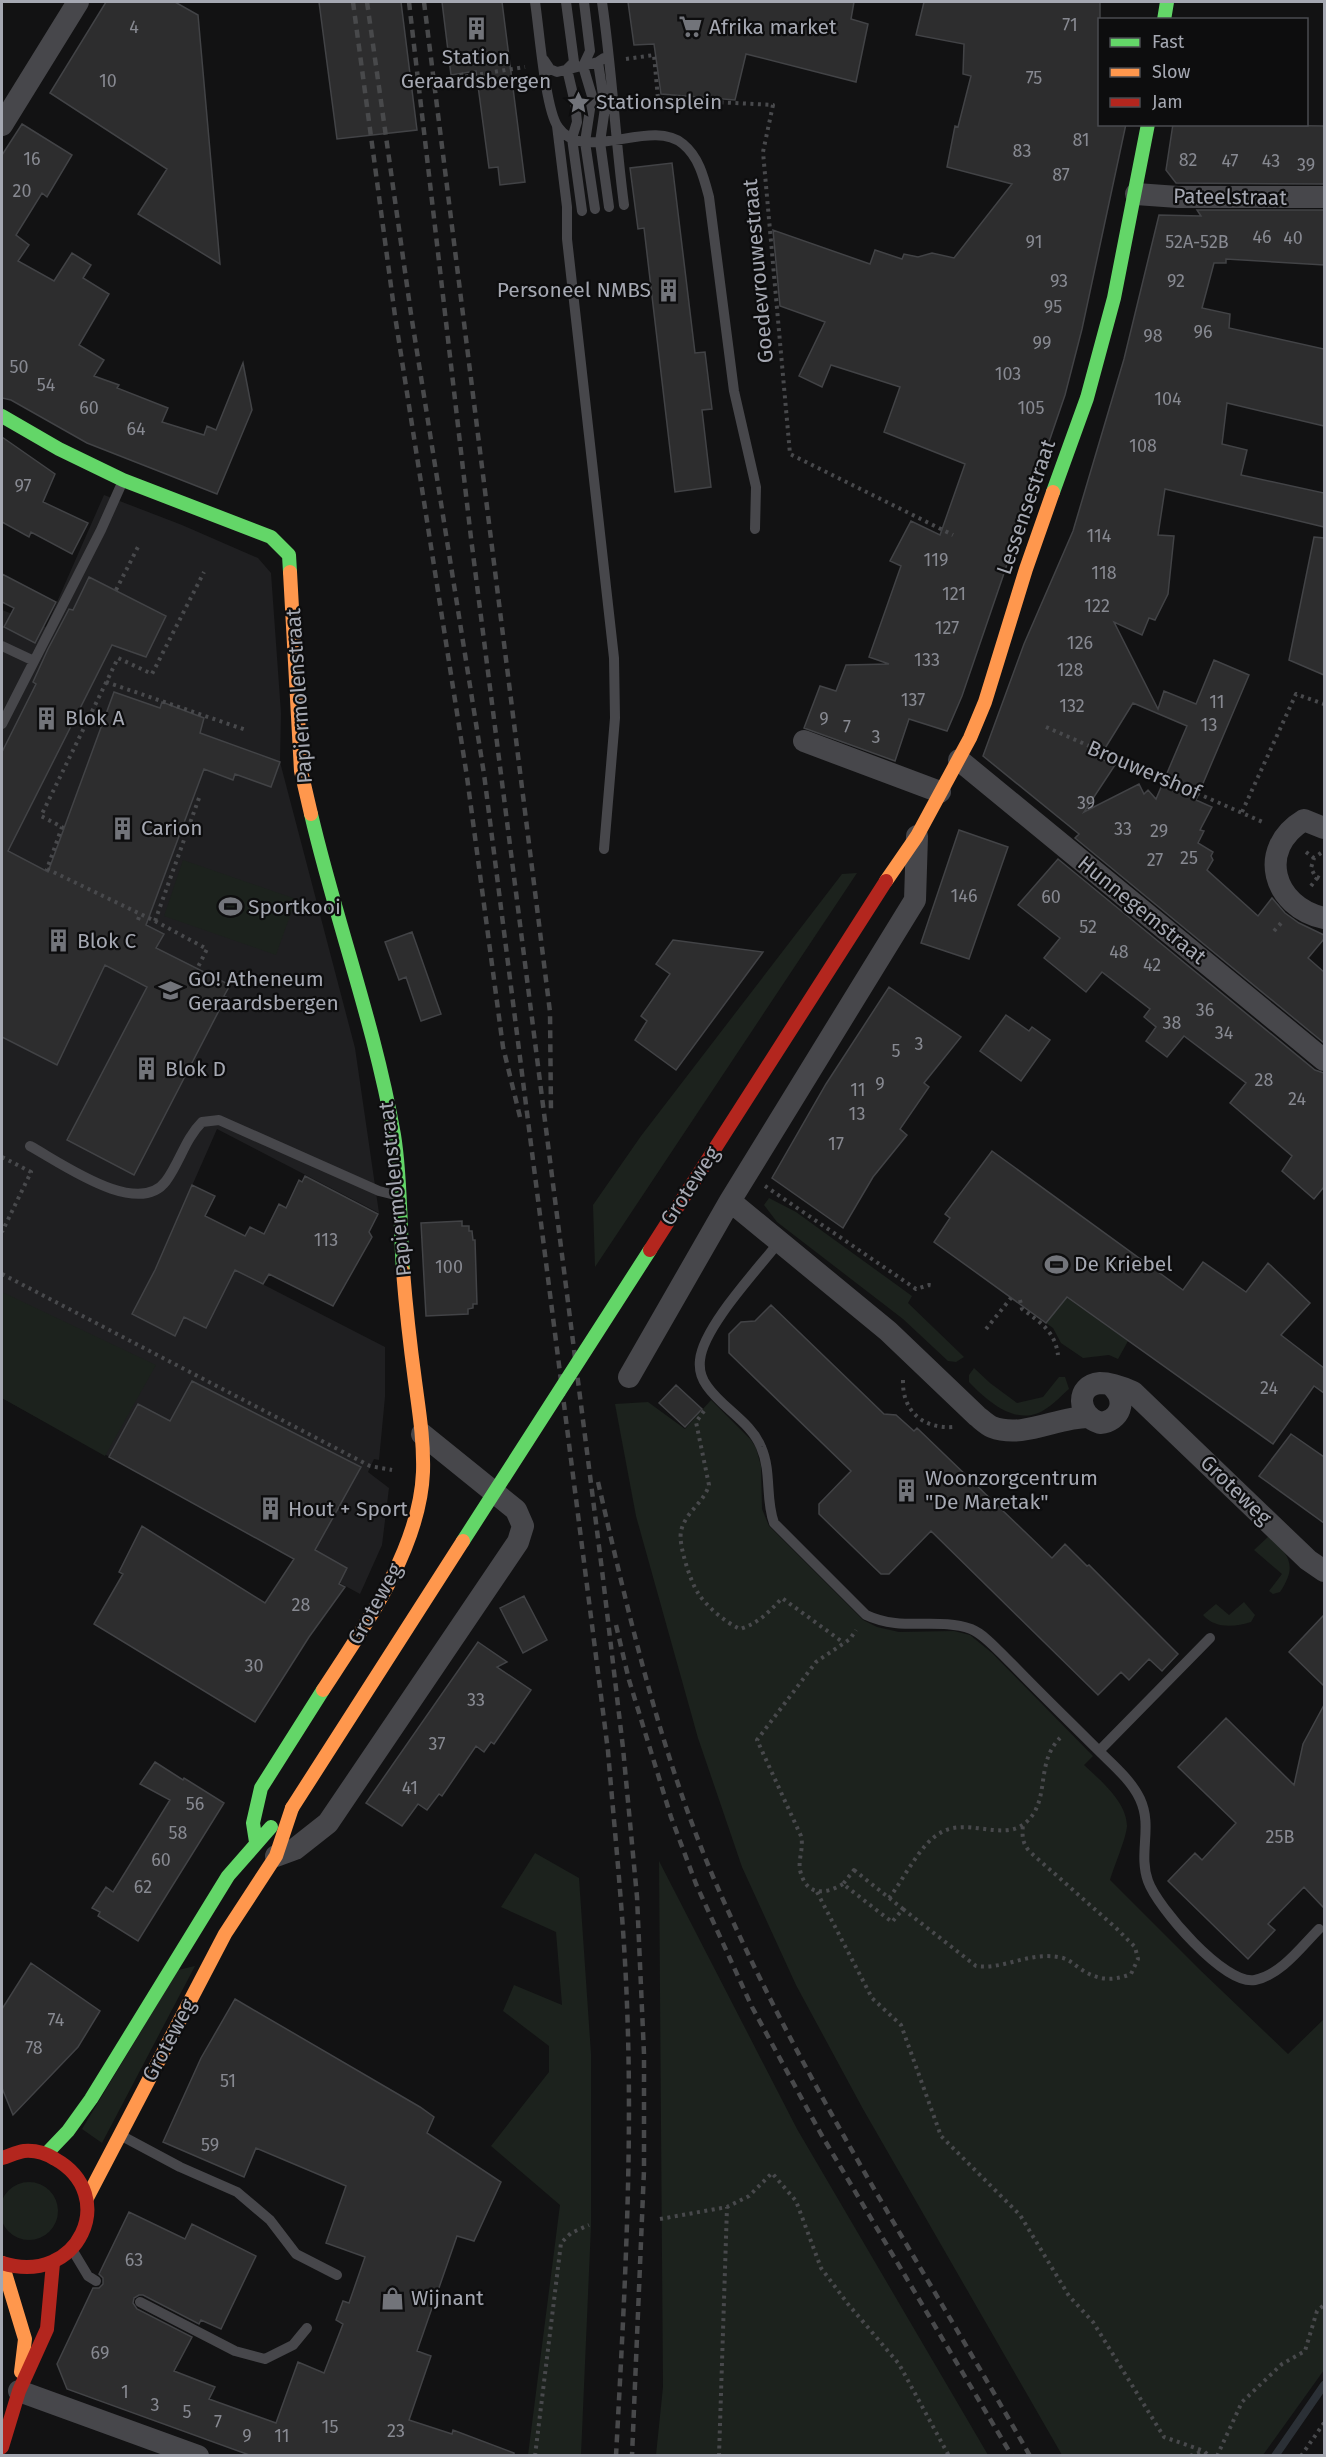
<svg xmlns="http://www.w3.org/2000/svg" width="1326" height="2457" viewBox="0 0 1326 2457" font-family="'Fira Sans',sans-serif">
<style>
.built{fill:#1f1f21}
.green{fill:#1c221d}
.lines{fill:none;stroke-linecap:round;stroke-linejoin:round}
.stream{stroke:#2b3036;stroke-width:8}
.building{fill:#2d2d2e;stroke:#424346;stroke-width:1.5;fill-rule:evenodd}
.path{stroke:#48494c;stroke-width:4;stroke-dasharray:3 4.5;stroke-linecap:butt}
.lane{stroke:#47474b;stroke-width:10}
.street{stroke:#47474b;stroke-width:22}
.fast{stroke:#63d668;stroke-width:14}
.slow{stroke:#ff974d;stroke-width:14}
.jam{stroke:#b3261e;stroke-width:14}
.rail{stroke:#48494b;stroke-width:4.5;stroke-dasharray:8 6;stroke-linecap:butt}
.fast-bridge{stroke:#63d668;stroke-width:14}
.slow-bridge{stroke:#ff974d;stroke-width:14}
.jam-bridge{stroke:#b3261e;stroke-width:14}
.labels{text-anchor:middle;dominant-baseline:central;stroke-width:4.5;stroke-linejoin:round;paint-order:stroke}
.number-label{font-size:18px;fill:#878991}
.poi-label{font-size:21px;fill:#a5a8b2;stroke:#0d0d0e;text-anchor:start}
.street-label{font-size:21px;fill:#a5a8b2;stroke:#0d0d0e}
</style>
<rect width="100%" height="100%" fill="#121213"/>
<path class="built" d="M104,495L182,525L258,558L271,573L281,713L280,762L355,1048L379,1213L217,1129L155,1270L191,1289L208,1256L385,1347V1397L379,1460L374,1459L368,1472L389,1488L382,1545L360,1594L2,1398V610L46,627Z"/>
<path class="green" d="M183,860L296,899L276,955L164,916Z
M857,873L595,1267L593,1205L641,1136L842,874Z
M769,1198L796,1212L912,1296L908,1303L964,1357L956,1362L948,1361L903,1319L777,1222L764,1205Z
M2,1292L156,1365L105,1456L2,1398Z
M1066,1297L1128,1341L1118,1359L1109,1355L1083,1358L1061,1343L1053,1328L1046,1323Z
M974,1368L990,1383L1017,1403L1043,1397L1059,1377H1065L1069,1389C1062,1395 1055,1403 1047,1408C1019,1429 988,1402 969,1382V1375Z
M711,1400L751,1440L756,1448L761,1466L762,1509L769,1526L863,1620L877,1627L899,1632L954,1631L970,1635L992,1653L1093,1756L1084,1765C1100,1780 1127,1802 1127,1826C1126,1839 1114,1866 1110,1880L1199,1969L1288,2054L1324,2019V2370L1263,2455H1062L863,2109L796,1985L742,1867L698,1738L636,1516L615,1404L648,1402L685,1429Z
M1269,1536C1289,1555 1298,1565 1280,1592L1273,1594L1269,1591L1282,1574L1254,1550Z
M1244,1602L1255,1615L1251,1622C1235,1627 1215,1629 1203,1615L1216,1604L1229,1615Z
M535,1853L579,1878L591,2054V2226L581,2455H528L560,2205L491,2146L549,2072V2046L503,2011L514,1985L562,2005L556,1932L501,1907Z
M659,1861L797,2129L988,2455H656L663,2387Z
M195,1966L102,2143L82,2129L178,1970Z
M0 2211a29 29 0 1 1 58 0a29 29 0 1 1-58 0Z"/>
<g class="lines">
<path class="stream" d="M1275,2456L1324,2385"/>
</g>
<path class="building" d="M106,2H175L198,15L220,264L138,214L167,169L50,93Z
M319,2H401L417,130L337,139Z
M442,2H502L525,182L500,185L498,167L489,168L476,71L451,75Z
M628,2H854L851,19L868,24L856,82L746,54L735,100L661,94L654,44L634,45Z
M924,2H1100V124H1126L1082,329L1065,395L962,696L947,731L909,719L895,761L804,728L820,686L836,691L846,665L889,664L869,657L901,566L890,561L911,521L940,535L965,464L884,432L900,387L831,365L822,387L799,376L825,322L780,306L773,230L870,264L875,250L902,259L904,254L918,257L932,253L954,258L1012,184L947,167L955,126L958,127L971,76L963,74L964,44L916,35Z
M22,124L72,155L47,197L42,193L16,235L29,245L18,261L54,281L72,253L91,265L83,278L109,294L79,345L104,360L94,376L119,385L117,388L168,408L162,422L204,435L207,426L216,430L243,363L252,410L217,494L87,443L11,400L2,398V155Z
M1173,124L1324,126V184L1176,183L1166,170Z
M672,163L695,353L705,352L712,409L702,410L711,487L675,492L644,228L638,229L630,168Z
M1197,210H1324V265L1226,259V263H1214L1202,308L1230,314L1229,328L1324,349V426L1227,403L1222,444L1247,450L1241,475L1324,493V527L1165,489L1158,535L1174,536L1168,594L1155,620L1149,618L1142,635L1114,622L1158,709L1164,691L1196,704L1214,660L1249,675L1196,800L1212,807L1200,830L1204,831L1198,843L1213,852L1211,856L1213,860L1207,870L1258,916L1272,898L1285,913L1299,923L1324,935V939L1308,958L1324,972V1043L1075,838L1079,834L983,756L1024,644L1073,531L1124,359L1159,215L1201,216ZM1133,703L1187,726L1156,799L1148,790L1144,794L1139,784L1084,812L1115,765L1099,758Z
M2,437L55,474L43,502L88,523L72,554L31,532L29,537L2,522Z
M1314,537L1324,538V675L1289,660Z
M2,574L56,602L35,643L4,627L14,608L2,602Z
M89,577L166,616L146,657L112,645L8,851L48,872L114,692L160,708L162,702L204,718L200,733L280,762L271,787L235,774L233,780L204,769L146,925L164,934L156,948L230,985L224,996L226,997L134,1175L67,1140L147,987L105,965L57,1065L2,1037V752L36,684L33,682L48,649L69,609L73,610Z
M959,830L1008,847L969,959L921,943Z
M1058,859L1315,1070L1324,1073V1187L1314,1199L1282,1171L1292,1156L1230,1103L1246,1083L1184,1036L1167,1057L1146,1041L1156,1027L1144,1017L1150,1009L1102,972L1086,992L1044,958L1060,938L1018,905Z
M412,932L441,1014L421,1021L406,977L399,980L385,942Z
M673,940L763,952L676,1070L635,1040L647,1021L641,1016L670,974L656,964Z
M889,987L961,1037L924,1083L929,1087L900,1129L907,1135L873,1177L843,1228L772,1178L826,1084Z
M1006,1015L1029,1031L1032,1027L1050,1040L1021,1081L980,1051Z
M992,1151L1183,1290L1203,1262L1246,1292L1268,1263L1310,1303L1281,1335L1324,1368V1393L1314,1386L1273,1444L1067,1297L1046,1323L934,1242L950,1218L945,1214Z
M305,1176L378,1214L369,1232L372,1237L333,1306L269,1274L263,1284L235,1270L206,1328L184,1317L175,1336L132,1314L155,1270L192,1185L215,1196L205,1216L245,1236L250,1227L264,1234L279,1204L286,1208L299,1180L302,1182Z
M462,1221V1226H469V1231H472L473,1240H475L477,1304H473V1308L468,1309V1314L426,1316L421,1223Z
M771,1305L884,1414L896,1415L914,1431L917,1428L1052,1558L1065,1544L1087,1566L1089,1565L1178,1654L1162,1671L1149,1659L1129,1680L1121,1672L1098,1695L931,1531L889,1574H881L819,1514V1504L851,1471L729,1353V1334L741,1322L755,1321Z
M192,1381L361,1467L315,1550L347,1568L339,1584L345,1587L309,1637L255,1722L94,1624L123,1574L119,1572L142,1526L265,1603L294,1559L109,1457L138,1404L170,1421Z
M676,1385L702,1409L685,1427L659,1403Z
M1291,1434L1324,1457V1523L1259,1476Z
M524,1596L547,1640L523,1653L500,1608Z
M1324,1615V1686L1289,1652Z
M478,1642L507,1662L497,1667L531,1690L494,1744L491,1742L484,1752L476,1746L442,1796L439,1794L427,1810L418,1804L402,1826L366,1803Z
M1324,1705V1908L1304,1887L1268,1924L1275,1930L1248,1959L1168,1881L1195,1853L1202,1860L1236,1823L1178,1767L1226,1718L1294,1785L1303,1744Z
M155,1762L183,1780L184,1778L224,1803L138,1941L98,1916L100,1912L92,1908L106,1887L113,1892L170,1800L140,1784Z
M31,1963L100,2011L78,2047L13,2115L2,2088V2009Z
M235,1999L420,2107L434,2117L427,2133L501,2182L474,2241L457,2236L417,2351L431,2356L409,2420L452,2434L453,2430L514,2453V2456H252L67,2389L57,2364L93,2288H99L103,2284V2278L99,2274L129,2212L185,2239L192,2224L256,2256L221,2329L201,2320L199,2324L143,2295H139L134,2298L133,2303L137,2309L192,2337L174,2371L215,2387L209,2399L276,2423L298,2362L324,2373L343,2324L336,2320L343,2301L349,2303L365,2257L326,2243L346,2186L256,2148L244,2177L163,2142L201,2058Z"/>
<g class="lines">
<path class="path" d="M626,59L654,55L658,99L773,105L763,152L790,454L953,535
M461,73L462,77L525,67
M116,590L139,545
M106,682L246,730
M1046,727L1265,823
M199,798L155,921L47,869L62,827L41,816L118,658L152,674L204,572
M1242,812L1296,694L1324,704
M1306,852L1314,858
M1321,853L1314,858L1311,868L1315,876L1324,880
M1311,886L1317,878
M138,920L140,914
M155,921L207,949L198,967
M1274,931L1282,922
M2,1157L31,1172L2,1232
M765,1186L916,1289L929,1285L935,1286
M2,1274L370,1466L392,1470
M1020,1300L1022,1309C1040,1322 1055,1331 1058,1355
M986,1329L1011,1298
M903,1380C902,1411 923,1429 953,1427
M704,1411L696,1422L709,1485C704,1503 684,1513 681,1532C678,1544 691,1583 698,1593C707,1607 725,1622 740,1629C759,1623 769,1612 782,1598L844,1643
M854,1870L903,1909L892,1922L843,1884Z
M843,1884C824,1895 806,1896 800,1870C798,1859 804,1848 801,1836L757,1740L816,1662L850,1639L856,1630
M817,1892L872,1998L901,2025L941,2136L1020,2215L1069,2296L1093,2322L1164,2437L1204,2451L1209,2456
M889,1898C904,1879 920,1844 940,1833C966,1817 1002,1841 1024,1824C1052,1802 1034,1764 1060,1738
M903,1909L976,1966C1006,1970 1030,1950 1063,1958C1069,1960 1074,1964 1079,1968C1097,1980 1111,1982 1131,1974L1138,1959L1135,1947L1116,1928L1030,1852C1022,1843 1022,1836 1023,1824
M660,2219L727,2207L749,2196L772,2173L796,2201L821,2268L848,2304L899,2364L949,2456
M535,2456L561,2243L571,2233L589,2225
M719,2456L727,2207
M1190,2456L1204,2451
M1217,2456L1242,2402L1282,2364L1305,2351L1317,2311L1324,2305
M1301,2456L1324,2423"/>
<path class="lane" d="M535,2C539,27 545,109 558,127C584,165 651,117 683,144C699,157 704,178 709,197L734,391L756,487L755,529
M566,2L574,62L567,69
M602,2C612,69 615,137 624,205
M544,60L550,69L557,72L598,62L604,58
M598,62L605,108L600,142L609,207
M583,66L592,96L585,142L595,209
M583,66L590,51L584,2
M567,69L575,103L577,122L572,138L582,211
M557,126L567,207V239L614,658L615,718L604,849
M2,646L34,661
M2,724L101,530L122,483
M30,1146C60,1162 138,1219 166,1181C180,1162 185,1139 202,1122L219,1120L379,1191L395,1195
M779,1242C758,1269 703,1327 700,1360C699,1369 701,1378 707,1386C722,1408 751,1422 761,1447C772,1472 765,1499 774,1523L866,1615C902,1632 937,1617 971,1629C986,1635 1001,1654 1013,1665C1041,1694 1070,1722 1099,1751L1210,1638
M1099,1751C1113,1765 1131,1780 1140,1799C1153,1827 1138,1853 1148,1881C1157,1907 1225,1986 1255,1980C1281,1975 1302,1946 1319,1929
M122,2136L180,2167L237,2192L270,2220L296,2254L337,2275
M73,2251L88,2276L96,2281
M140,2302L235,2351L265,2359L293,2345L307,2328"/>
<path class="street" d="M2,125L78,2
M1136,194L1178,197H1324
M804,741L940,792
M959,760L1324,1060
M1324,828L1304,820C1256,849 1273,907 1324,918
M730,1201L888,1331L977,1416C981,1419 987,1425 992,1427C1023,1439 1057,1417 1088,1417
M629,1377L730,1201L915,900L917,836
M1112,1386C1128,1401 1120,1421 1100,1423C1077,1416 1075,1385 1100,1383C1110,1383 1124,1388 1133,1392L1308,1560L1324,1571
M276,1856L295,1849L328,1823L518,1542L523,1526L516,1510L422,1434
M19,2391L198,2456"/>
<path class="fast" d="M1164,20L1167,2
M2,416L59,449L123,480L271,537L289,555L290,572
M1053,492L1087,398L1114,298L1148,124
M311,814C336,921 375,1026 394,1135C401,1177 400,1228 403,1271
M256,1842L253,1823L261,1788L323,1690
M47,2153L68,2131L91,2099L228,1876L271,1827"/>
<path class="slow" d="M290,572L301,771L311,814
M886,881L917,836L970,738L985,702L1026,569L1053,492
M323,1690C364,1627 420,1549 423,1472C424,1441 419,1411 415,1381C410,1344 406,1308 403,1271
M87,2198L225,1934L276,1856L292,1808
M2,2263L25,2339L21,2372"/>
<path class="jam" d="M2,2158C9,2156 17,2152 24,2151C35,2150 47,2154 55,2159C120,2195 79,2287 2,2263
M2,2447L19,2391L47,2329L53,2263"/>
<path class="rail" d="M353,2L395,316L467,777L503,1047L520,1117
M367,2L411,314L484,774L608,1751C615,1836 624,1920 627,2005C633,2155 624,2306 616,2456
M409,2L471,538L602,1570L623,1748L637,1897L644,2054V2170L632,2456
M424,2L550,1012L551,1113
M598,1482C629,1616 660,1752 714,1879C801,2081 922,2265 1030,2456
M616,1625L629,1680L671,1817L696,1884L752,2007L821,2134L1012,2456"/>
<path class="fast-bridge" d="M463,1541L650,1250"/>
<path class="slow-bridge" d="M292,1808L463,1541"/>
<path class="jam-bridge" d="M650,1250L886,881"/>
</g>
<defs>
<symbol id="supermarket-bare" viewBox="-9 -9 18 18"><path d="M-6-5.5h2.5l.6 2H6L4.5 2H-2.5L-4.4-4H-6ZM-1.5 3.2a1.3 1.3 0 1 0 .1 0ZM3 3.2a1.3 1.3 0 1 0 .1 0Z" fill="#72747a" stroke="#0d0d0e" stroke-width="2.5" paint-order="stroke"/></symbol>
<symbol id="building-bare" viewBox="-9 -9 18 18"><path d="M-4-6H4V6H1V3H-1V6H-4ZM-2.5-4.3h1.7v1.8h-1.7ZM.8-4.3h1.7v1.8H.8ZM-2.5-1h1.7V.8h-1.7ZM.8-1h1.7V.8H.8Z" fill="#72747a" stroke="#0d0d0e" stroke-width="2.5" paint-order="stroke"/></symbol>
<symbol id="sight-bare" viewBox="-9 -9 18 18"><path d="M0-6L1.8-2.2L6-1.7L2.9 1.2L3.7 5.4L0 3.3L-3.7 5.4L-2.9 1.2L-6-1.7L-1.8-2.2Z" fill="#72747a" stroke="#0d0d0e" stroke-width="2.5" paint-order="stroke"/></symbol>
<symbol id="stadium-bare" viewBox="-9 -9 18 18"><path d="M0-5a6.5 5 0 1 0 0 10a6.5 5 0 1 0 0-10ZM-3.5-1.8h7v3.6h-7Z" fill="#72747a" stroke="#0d0d0e" stroke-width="2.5" paint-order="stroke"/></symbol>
<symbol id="school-bare" viewBox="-9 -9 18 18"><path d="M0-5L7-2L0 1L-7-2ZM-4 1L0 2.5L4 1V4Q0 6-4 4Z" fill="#72747a" stroke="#0d0d0e" stroke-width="2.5" paint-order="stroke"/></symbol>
<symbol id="shop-bare" viewBox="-9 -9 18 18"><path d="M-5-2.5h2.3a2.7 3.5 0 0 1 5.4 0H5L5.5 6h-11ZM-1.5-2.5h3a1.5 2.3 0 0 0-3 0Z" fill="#72747a" stroke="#0d0d0e" stroke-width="2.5" paint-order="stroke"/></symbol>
</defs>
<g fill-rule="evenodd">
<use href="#supermarket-bare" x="674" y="10" width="33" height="33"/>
<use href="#building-bare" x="460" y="12" width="33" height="33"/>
<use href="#sight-bare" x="562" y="86" width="33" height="33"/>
<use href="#building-bare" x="652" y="274" width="33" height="33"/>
<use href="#building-bare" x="30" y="702" width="33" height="33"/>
<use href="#building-bare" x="106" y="812" width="33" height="33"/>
<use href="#stadium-bare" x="214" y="890" width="33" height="33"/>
<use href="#building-bare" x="42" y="924" width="33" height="33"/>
<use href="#school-bare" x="154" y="974" width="33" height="33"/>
<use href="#building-bare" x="130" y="1052" width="33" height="33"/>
<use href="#stadium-bare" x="1040" y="1248" width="33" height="33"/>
<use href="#building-bare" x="890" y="1474" width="33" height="33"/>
<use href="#building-bare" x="254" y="1492" width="33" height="33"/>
<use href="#shop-bare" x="376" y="2282" width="33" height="33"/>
</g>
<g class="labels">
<g class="number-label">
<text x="1070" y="25">71</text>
<text x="134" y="27">4</text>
<text x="1034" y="78">75</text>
<text x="108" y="81">10</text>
<text x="1081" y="140">81</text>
<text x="1022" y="151">83</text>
<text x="32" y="159">16</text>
<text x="1188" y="160">82</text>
<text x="1230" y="161">47</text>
<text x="1271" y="161">43</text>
<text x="1306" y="165">39</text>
<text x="1061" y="175">87</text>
<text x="22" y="191">20</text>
<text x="1262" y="237">46</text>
<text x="1293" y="238">40</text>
<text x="1034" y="242">91</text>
<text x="1197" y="242">52A-52B</text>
<text x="1059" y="281">93</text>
<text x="1176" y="281">92</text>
<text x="1053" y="307">95</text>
<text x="1203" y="332">96</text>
<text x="1153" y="336">98</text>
<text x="1042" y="343">99</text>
<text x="19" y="367">50</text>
<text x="1008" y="374">103</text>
<text x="46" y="385">54</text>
<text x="1168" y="399">104</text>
<text x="89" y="408">60</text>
<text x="1031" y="408">105</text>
<text x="136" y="429">64</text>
<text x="1143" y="446">108</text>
<text x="23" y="486">97</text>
<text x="1099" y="536">114</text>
<text x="936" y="560">119</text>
<text x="1104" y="573">118</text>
<text x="954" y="594">121</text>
<text x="1097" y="606">122</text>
<text x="947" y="628">127</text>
<text x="1080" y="643">126</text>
<text x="927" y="660">133</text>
<text x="1070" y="670">128</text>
<text x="913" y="700">137</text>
<text x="1217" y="702">11</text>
<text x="1072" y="706">132</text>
<text x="824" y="719">9</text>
<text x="1209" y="725">13</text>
<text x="847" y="727">7</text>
<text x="876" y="737">3</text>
<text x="1086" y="803">39</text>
<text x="1123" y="829">33</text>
<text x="1159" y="831">29</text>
<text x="1189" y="858">25</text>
<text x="1155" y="860">27</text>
<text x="964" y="896">146</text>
<text x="1051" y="897">60</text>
<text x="1088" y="927">52</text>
<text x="1119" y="952">48</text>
<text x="1152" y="965">42</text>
<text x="1205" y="1010">36</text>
<text x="1172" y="1023">38</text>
<text x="1224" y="1033">34</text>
<text x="919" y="1044">3</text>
<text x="896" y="1051">5</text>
<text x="1264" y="1080">28</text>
<text x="880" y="1084">9</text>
<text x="858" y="1090">11</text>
<text x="1297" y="1099">24</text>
<text x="857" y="1114">13</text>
<text x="836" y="1144">17</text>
<text x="326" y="1240">113</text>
<text x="449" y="1267">100</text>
<text x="1269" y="1388">24</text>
<text x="301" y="1605">28</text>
<text x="254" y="1666">30</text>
<text x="476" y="1700">33</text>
<text x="437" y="1744">37</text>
<text x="410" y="1788">41</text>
<text x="195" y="1804">56</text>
<text x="178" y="1833">58</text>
<text x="1280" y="1837">25B</text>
<text x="161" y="1860">60</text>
<text x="143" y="1887">62</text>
<text x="56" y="2020">74</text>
<text x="34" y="2048">78</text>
<text x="228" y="2081">51</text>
<text x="210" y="2145">59</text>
<text x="134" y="2260">63</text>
<text x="100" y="2353">69</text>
<text x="125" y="2392">1</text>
<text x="155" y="2405">3</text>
<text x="187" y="2412">5</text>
<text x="218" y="2422">7</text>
<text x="330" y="2427">15</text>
<text x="396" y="2431">23</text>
<text x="247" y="2436">9</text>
<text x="282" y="2436">11</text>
</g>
<g class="poi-label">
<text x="709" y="27">Afrika market</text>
<text x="476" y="57" text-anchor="middle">Station<tspan x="476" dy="24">Geraardsbergen</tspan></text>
<text x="596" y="102">Stationsplein</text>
<text x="651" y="290" text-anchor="end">Personeel NMBS</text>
<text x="65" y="718">Blok A</text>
<text x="141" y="828">Carion</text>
<text x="248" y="907">Sportkooi</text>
<text x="77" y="941">Blok C</text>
<text x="188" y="979">GO! Atheneum<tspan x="188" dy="24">Geraardsbergen</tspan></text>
<text x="165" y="1069">Blok D</text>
<text x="1074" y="1264">De Kriebel</text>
<text x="925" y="1478">Woonzorgcentrum<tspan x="925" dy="24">"De Maretak"</tspan></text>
<text x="288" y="1509">Hout + Sport</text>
<text x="411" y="2298">Wijnant</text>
</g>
<g class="street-label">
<text transform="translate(1230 197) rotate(1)">Pateelstraat</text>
<text transform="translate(758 271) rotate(-95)">Goedevrouwestraat</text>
<text transform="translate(1026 507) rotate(-71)">Lessensestraat</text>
<text transform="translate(299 696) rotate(-94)">Papiermolenstraat</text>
<text transform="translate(1144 770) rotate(23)">Brouwershof</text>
<text transform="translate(1142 910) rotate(39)">Hunnegemstraat</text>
<text transform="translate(690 1186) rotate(-57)">Groteweg</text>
<text transform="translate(395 1189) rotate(-96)">Papiermolenstraat</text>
<text transform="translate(1236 1490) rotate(44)">Groteweg</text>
<text transform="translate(375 1604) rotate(-61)">Groteweg</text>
<text transform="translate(169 2040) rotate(-62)">Groteweg</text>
</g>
</g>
<rect width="1326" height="2457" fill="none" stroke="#a5a8b2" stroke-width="6"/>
<rect x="1098" y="18" width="210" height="108" fill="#0d0d0e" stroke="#4a4b50" stroke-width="1.5"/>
<rect x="1110" y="38" width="30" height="9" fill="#63d668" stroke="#4a4b50" stroke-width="1.5"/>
<text x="1152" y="48" font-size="18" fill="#a5a8b2">Fast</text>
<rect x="1110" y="68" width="30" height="9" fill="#ff974d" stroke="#4a4b50" stroke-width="1.5"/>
<text x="1152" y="78" font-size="18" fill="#a5a8b2">Slow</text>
<rect x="1110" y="98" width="30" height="9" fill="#b3261e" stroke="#4a4b50" stroke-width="1.5"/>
<text x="1152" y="108" font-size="18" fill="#a5a8b2">Jam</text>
</svg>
